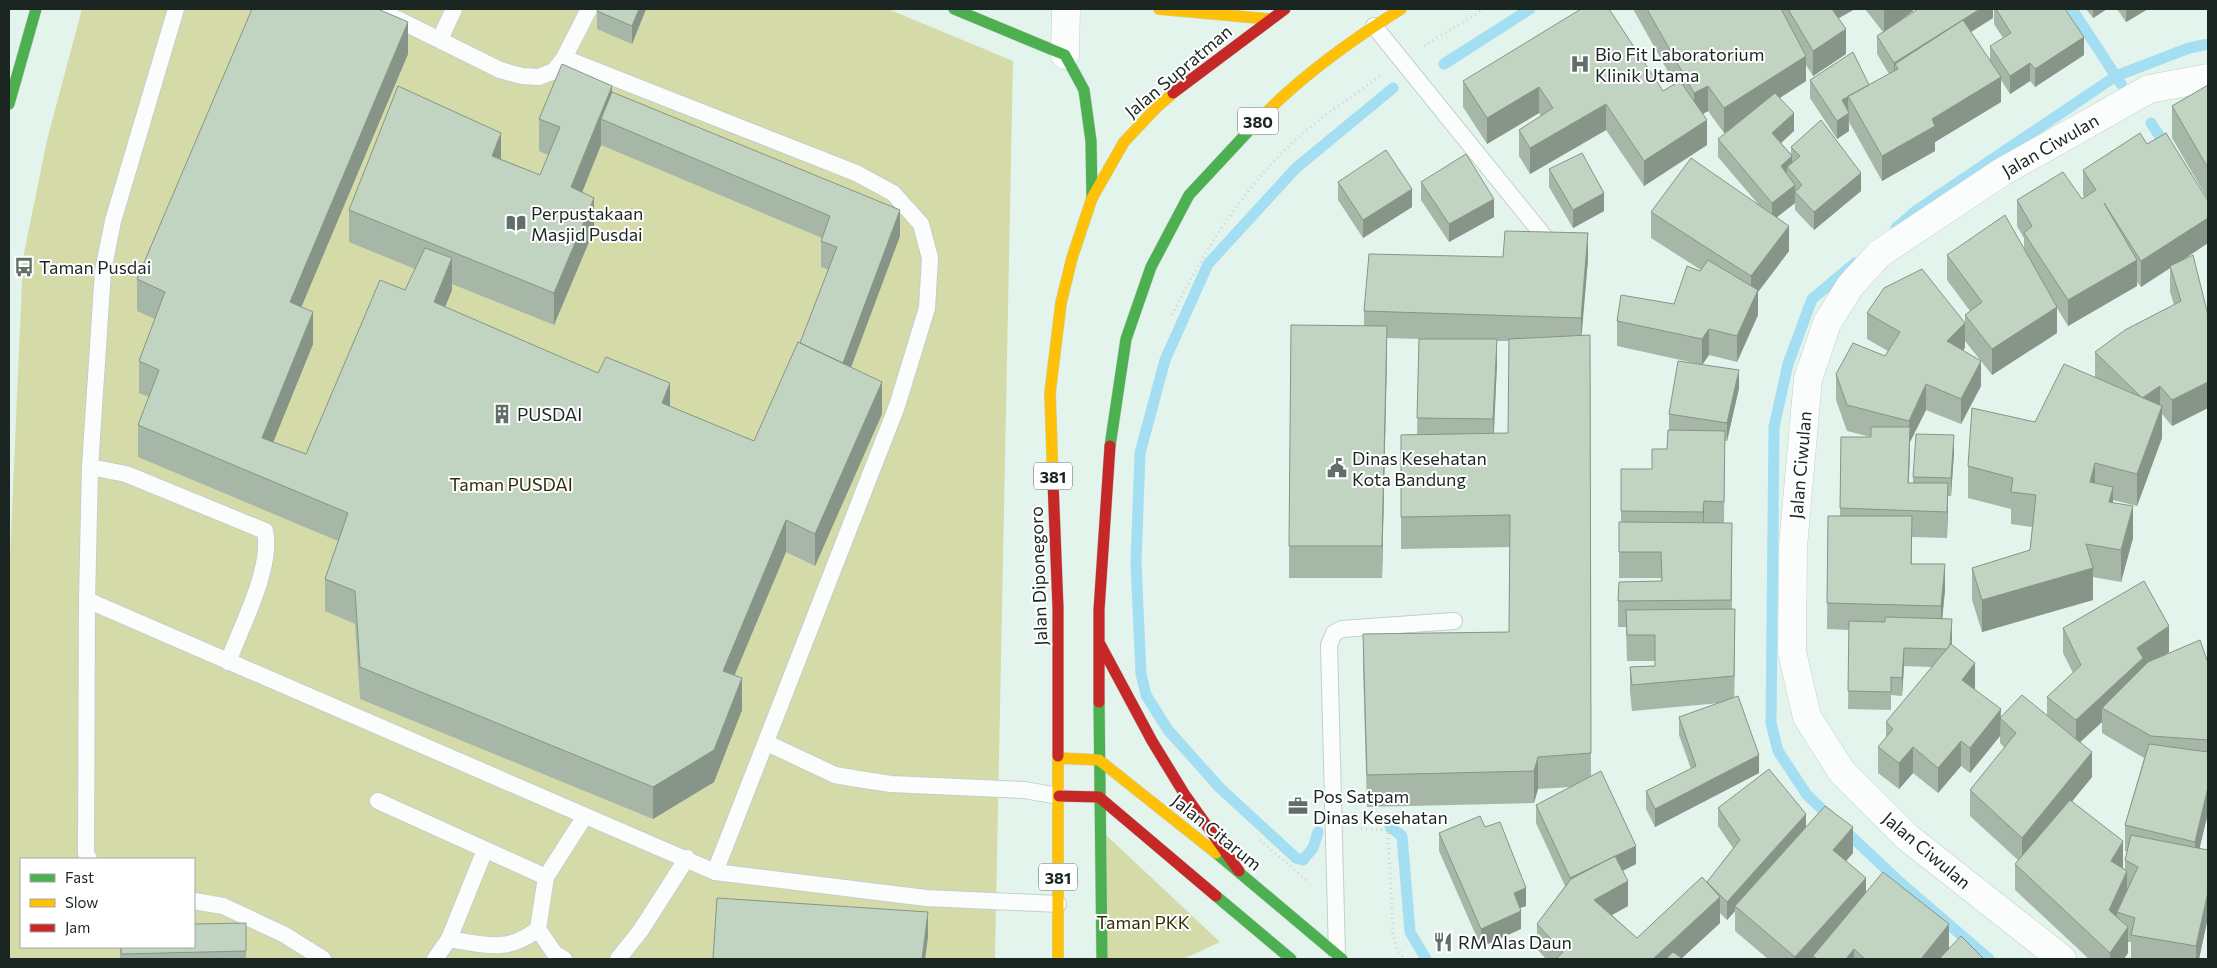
<svg xmlns="http://www.w3.org/2000/svg" width="2217" height="968" viewBox="0 0 2217 968" font-family="Commissioner,sans-serif">
<style>
.green{fill:#d4dba9;fill-rule:evenodd}
.lines{fill:none;stroke-linecap:round;stroke-linejoin:round}
.stream{stroke:#a3def3;stroke-width:11}
.lane-casing{stroke:#c2d0c9;stroke-width:18}
.street-casing{stroke:#c2d0c9;stroke-width:29}
.fast-casing{stroke:#c2d0c9;stroke-width:12}
.slow-casing{stroke:#c2d0c9;stroke-width:12}
.jam-casing{stroke:#c2d0c9;stroke-width:12}
.path{stroke:#cfd4d2;stroke-width:3;stroke-dasharray:1 4;stroke-linecap:butt}
.lane{stroke:#fbfdfc;stroke-width:16}
.street{stroke:#fbfdfc;stroke-width:28}
.fast{stroke:#4caf50;stroke-width:11}
.slow{stroke:#ffc107;stroke-width:11}
.jam{stroke:#c62828;stroke-width:11}
.wall{fill:#a6b6a7;fill-rule:evenodd}
.shaded-wall{fill:#879488}
.building{fill:#c1d4c2;stroke:#879488}
.labels{text-anchor:middle;dominant-baseline:central;stroke-width:4;stroke-linejoin:round;paint-order:stroke}
.shield{fill:#fff;stroke:#5f6764;stroke-width:1}
.shield-label{font-size:16px;font-weight:bold;fill:#1b2622}
.poi-label{font-size:18px;fill:#1b2622;stroke:#fff;text-anchor:start}
.street-label{font-size:18px;fill:#1b2622;stroke:#fff}
.park-label{font-size:18px;fill:#2f2e07;stroke:#fff}
</style>
<rect width="100%" height="100%" fill="#e3f4ec"/>
<path class="green" d="M82,9H888L1013,61L995,959H9V581L23,258L47,140ZM21,859H194V947H21Z
M1105,834L1220,942L1183,959H1104Z"/>
<g class="lines">
<path class="stream" d="M2072,9L2121,84
M1444,64L1530,9
M2151,123L2168,149
M1896,228L1917,210L2116,76L2189,48L2208,44
M1855,263L1812,299L1788,364L1774,427L1771,723L1778,751L1807,795L1903,885L1989,959
M1390,827L1402,836L1410,932L1426,959
M1318,832L1313,848L1303,860L1296,858L1220,788L1168,730L1146,695L1141,674L1136,563L1140,453L1165,360L1208,264L1296,168L1393,88"/>
<defs>
<path id="lane" d="M377,9L500,70L522,76L539,77L554,71L564,58L589,9
M1374,26L1547,240
M440,39L454,9
M564,58L856,173L893,193L921,224L930,258L927,308L897,406L715,872
M90,467L103,271L113,221L176,9
M87,600L86,853L89,859
M228,662C241,627 273,567 265,531L126,474L90,467L87,600L715,872L926,898L1058,904
M767,743L835,775L858,779L891,784L1024,790L1059,796
M378,801L546,877L585,816
M546,877L538,929L555,954L564,959
M194,901L223,906L285,935L323,959
M449,939C485,945 508,953 538,929
M1337,955L1329,645L1334,633L1342,629L1454,621
M435,959L449,939L485,850
M618,959L641,930L687,858"/>
<path id="street" d="M1065,55L1066,9
M2062,959L1907,837L1842,772L1807,717L1792,652L1793,546L1808,379L1827,323L1850,286L1879,254L2002,172L2149,89L2208,78"/>
<path id="fast" d="M954,9L1065,55L1084,90L1091,141L1092,198
M9,104L36,9
M1110,446L1126,339L1151,267L1189,195L1257,122
M1099,702L1102,959
M1216,853L1342,959
M1216,896L1291,959"/>
<path id="slow" d="M1159,9L1269,19
M1257,122C1298,78 1350,41 1401,9
M1053,482L1050,393L1061,303L1072,258L1092,198L1124,142L1156,108L1173,93
M1058,756V959
M1058,758L1099,760L1216,853"/>
<path id="jam" d="M1173,93L1285,9
M1053,482L1058,608V756
M1100,644L1152,741L1185,795L1239,871
M1099,702V610L1110,446
M1059,796L1099,797L1216,896"/>
</defs>
<use href="#lane" class="lane-casing"/>
<use href="#street" class="street-casing"/>
<use href="#fast" class="fast-casing"/>
<use href="#slow" class="slow-casing"/>
<use href="#jam" class="jam-casing"/>
<path class="path" d="M1424,46L1484,9
M1172,315C1204,251 1242,190 1294,141C1320,117 1352,97 1380,76
M1361,829L1388,830L1393,933L1397,948L1404,959
M1260,840L1306,880"/>
<use href="#lane" class="lane"/>
<use href="#street" class="street"/>
<use href="#fast" class="fast"/>
<use href="#slow" class="slow"/>
<use href="#jam" class="jam"/>
</g>
<path class="wall" d="M598,9H646L632,44L597,29V11Z
M1633,9H1855L1839,18L1846,54L1813,76L1806,65V81L1780,98L1794,131L1781,143L1791,154V147L1861,191L1814,230L1795,210V203L1777,217L1789,251L1758,292V315L1737,362L1709,355L1702,365L1739,388L1727,441H1725L1724,523H1732V609L1735,634L1734,698L1759,773L1655,827L1646,809V791L1691,769L1679,735V717L1720,703L1632,711L1630,692V667L1655,666V661H1627L1626,627H1618V601L1661,581V578H1619V522H1621V469H1652L1667,449L1669,430V414L1699,364L1617,346V321L1674,304L1701,270L1651,238V212L1758,204L1718,157V139L1732,128L1724,133L1708,111L1703,114L1707,145L1644,186L1606,130L1530,174L1519,156V130L1541,116L1539,113L1487,144L1463,107V81L1663,91L1675,84Z
M1865,9H1913V11L1891,27L1993,9V18L1971,32L1990,61V46L2003,38L1994,24V9H2065L2084,55L2035,87L2030,81L2010,94L2001,80V102L1935,142V151L1882,181L1849,122V131L1837,139L1810,98V80L1869,85L1889,74L1877,54V36L1883,32Z
M2086,9H2107L2093,18Z
M2117,9H2148L2126,22Z
M408,54L301,307L313,344L273,442L306,454L405,290L415,269L349,242V210L501,159L540,175L548,155L539,151V119L612,92L900,236L851,367L882,414L815,566L786,552L734,675L742,710L714,782L653,819L360,699L355,624L325,611V579L338,541L138,457V425L149,397L139,393V361L155,319L137,311V279ZM601,145L822,238L821,241V267L829,270L800,343L754,441L670,407L445,307L452,290V284L554,325L594,230L582,192Z
M2208,85V200L2172,138V106Z
M2147,144L2208,201V243L2180,262L2208,315V408L2172,426L2162,414V438L2137,506L2113,500V503L2133,538L2121,582L2093,577V600L1982,632L1972,600V568L2030,550L2032,527L2011,524V509L1968,498V466L2035,422L2095,377V352L2174,305L2170,292V268L2141,287L2137,282V286L2068,326L2057,308V333L1992,375L1965,341V348L1963,350L1981,386L1961,424L1926,410L1910,442L1909,483H1913V477L1954,453L1951,496H1948L1947,538L1912,537V564L1945,590L1942,619L1952,637V645L1975,688V689L2001,717L2047,715V697L2073,673L2063,653V628L2169,652L2164,655L2208,663V813L2199,848L2208,917L2199,959H2131V942H2128V953L2124,959H2089L2015,890V864L2018,860L1970,816V790L2005,748L2000,743V736L1970,773L1961,766L1938,793L1913,773L1899,789L1878,773V747L1886,738V722L1932,667L1904,666L1902,696L1891,695V710L1848,709L1849,630L1827,629L1828,516H1840L1841,437H1871L1847,431L1836,400V374L1885,356L1888,351L1867,339V313L1965,322V315L1970,311L1947,280V255L2024,249V238L2017,226V200L2082,199L2084,197L2083,195V170ZM2102,722V733L2144,758L2125,825V851H2127L2125,860V869L2122,868L2123,867L2072,801L2092,777L2080,742Z
M1549,169L1604,211L1573,228L1549,187Z
M1338,182L1412,207L1363,238L1338,200Z
M1421,182L1494,217L1449,242L1421,200Z
M1588,259L1581,336L1590,335L1591,777L1636,864L1623,871L1628,906L1612,915L1637,938L1707,882L1733,848L1718,826V808L1806,827L1853,853L1846,861L1866,892L1949,949L1984,959H1768L1735,931V911L1727,920L1720,913V923L1682,958L1683,959H1546L1537,949V924L1565,886L1536,823V805L1571,787L1538,789L1534,803L1367,807L1363,666V634L1509,632L1510,547L1401,549V435L1417,434L1419,339L1387,338L1382,578H1289V546L1364,326V311ZM1497,341H1509L1508,433L1494,434L1497,364Z
M1485,827L1526,906L1520,908L1521,929L1481,947L1439,851V833Z
M120,947H194L246,951V959H120Z"/>
<path class="shaded-wall" d="M639,9H646L632,44V26Z
M1826,9H1855L1826,25Z
M1884,9H1913V11L1884,32Z
M1980,9H1993V18L1898,78V69L1895,64V80L1894,81V63Z
M2093,9H2107L2093,18Z
M2126,9H2148L2126,22Z
M408,22V54L290,334V302Z
M1846,29V54L1813,76V51Z
M2084,37V55L2035,87V69Z
M1806,56V81L1724,133V108Z
M2030,63V81L2010,94V76Z
M2001,77V102L1935,142V151L1882,181V156L1932,119Z
M612,86V118L601,119V145L571,220V187Z
M1708,86V111L1694,119V93Z
M1539,87V113L1487,144V118Z
M1848,97L1849,131L1837,139V121L1842,100Z
M1606,104V130L1530,174V148Z
M1794,113V131L1772,151V133Z
M1707,120V145L1644,186V161Z
M501,133V165L492,156Z
M1792,156V174L1787,167V179L1781,166Z
M1861,173V191L1814,230V212Z
M1795,185V203L1772,221V203Z
M1412,189V207L1363,238V220Z
M1604,193V211L1573,228V210Z
M594,198V230L554,325V293Z
M1494,199V217L1449,242V224Z
M900,210V236L841,394V368Z
M2208,218V243L2141,287V261Z
M1789,226V251L1758,292V315L1737,362V336L1751,301V276Z
M1588,233V259L1581,343V318Z
M452,258V290L434,334V302Z
M2137,260V286L2068,326V300Z
M2057,307V333L1992,375V349Z
M313,312V344L262,470V438Z
M1965,323V348L1947,367V341Z
M1387,326V358L1382,578V546Z
M1709,329V355L1702,365V339Z
M1497,339V364L1493,444V419Z
M1981,361V386L1961,424V399Z
M1739,370V388L1727,441V423Z
M882,382V414L815,566V534Z
M2208,382V408L2172,426V400Z
M670,383V415L662,403Z
M1926,384V410L1910,442L1908,509L1909,421Z
M2160,386V411L2162,406V438L2137,506V474L2142,398Z
M1954,435V453L1951,496V478Z
M2095,463V495L2090,482Z
M1948,483V509L1947,538V512Z
M2113,487V519L2109,502Z
M1704,501V527L1703,537V512Z
M2133,506V538L2121,582V550Z
M786,520V552L723,703V671Z
M1945,564V590L1941,632V606Z
M2093,568V600L1982,632V600Z
M1735,609V634L1734,701V676Z
M1952,619V637L1950,667V649Z
M2169,626V652L2143,670L2102,708V722L2076,746V720L2137,648Z
M1904,648V666L1902,696V678Z
M1975,663V688L1962,705V680Z
M742,678V710L714,782L653,819V787Z
M2001,709L2000,736L1970,773V748Z
M1961,741V766L1938,793V768Z
M1913,747V773L1899,789V763Z
M2092,752V777L2022,863V838Z
M1759,755V773L1655,827V809Z
M1538,757V789L1534,803V771Z
M2208,788V813L2195,868V842Z
M1806,814V832L1735,906V911L1727,920V902Z
M1853,827V853L1833,876V850Z
M2123,841V867L2111,887V861Z
M1636,846V864L1570,896V878Z
M2127,871V897L2117,912V919L2109,910Z
M1866,878V904L1813,956V959H1795V957Z
M1628,881V906L1594,925V900Z
M1526,888V906L1514,910V893Z
M2208,892V917L2199,959H2196V946Z
M1720,897V923L1681,959H1653Z
M1521,911V929L1481,947V929Z
M928,912V937L925,959H922Z
M1949,924V950L1941,959H1921Z
M2128,927V953L2124,959H2110V953Z
M1854,949V959H1846Z"/>
<path class="building" d="M252,9H378L408,22L290,302L313,312L262,438L306,454L380,280L405,290L425,248L452,258L434,302L598,373L606,357L670,383L662,403L754,441L798,342L882,382L815,534L786,520L723,671L742,678L714,750L653,787L360,667L355,591L325,579L348,513L138,425L159,370L139,361L165,292L137,279Z
M598,9H639L632,26L597,11Z
M1581,9H1609L1663,91L1680,81L1707,120L1644,161L1606,104L1530,148L1519,130L1553,108L1539,87L1487,118L1463,81Z
M1647,9H1781L1806,56L1724,108L1708,86L1694,93Z
M1788,9H1832L1846,29L1813,51Z
M1918,9H1980L1894,63L1877,36Z
M1996,9H2065L2084,37L2035,69L2030,63L2010,76L1990,46L2011,33Z
M1963,20L2001,77L1932,119L1935,126L1882,156L1848,96L1898,69L1895,64Z
M1853,52L1869,85L1842,100L1849,113L1837,121L1810,80Z
M562,64L612,86L571,187L594,198L554,293L349,210L398,86L501,133L492,156L540,175L560,127L539,119Z
M2208,85V168L2172,106Z
M612,92L900,210L843,363L800,343L837,247L821,241L830,216L601,119Z
M1775,93L1794,113L1772,133L1792,156L1781,166L1795,185L1772,203L1718,139Z
M1821,120L1861,173L1814,212L1795,192L1802,185L1787,167L1800,156L1791,147Z
M2140,133L2147,144L2166,133L2208,201V218L2141,261L2104,203L2137,260L2068,300L2024,233L2032,226L2017,200L2063,172L2082,199L2096,190L2083,170Z
M1386,150L1412,189L1363,220L1338,182Z
M1582,153L1604,193L1573,210L1549,169Z
M1466,154L1494,199L1449,224L1421,182Z
M1691,158L1789,226L1751,276L1651,212Z
M2005,215L2057,307L1992,349L1965,315L1982,302L1947,255Z
M1505,231L1588,233L1581,318L1364,311L1369,254L1503,257Z
M2193,255L2208,315V382L2172,400L2160,386L2142,398L2095,352L2125,330L2181,301L2170,266Z
M1708,260L1758,290L1737,336L1709,329L1702,339L1617,321L1621,295L1674,304L1687,266L1700,271Z
M1922,269L1965,323L1947,341L1981,361L1961,399L1926,384L1909,421L1847,405L1836,374L1853,343L1885,356L1900,332L1867,313L1884,288Z
M1291,325L1387,326L1382,546H1289Z
M1590,335L1591,753L1538,757L1534,771L1367,775L1363,634L1509,632L1510,515L1401,517V435L1508,433L1509,339Z
M1419,339H1497L1493,419L1417,418Z
M1678,361L1739,370L1727,423L1669,414Z
M2064,364L2162,406L2137,474L2095,463L2090,482L2113,487L2109,502L2133,506L2121,550L2086,544L2093,568L1982,600L1972,568L2030,550L2036,495L2011,492L2013,478L1968,466L1972,408L2035,422Z
M1871,427H1910L1908,483H1948L1947,512L1840,508L1841,437H1871Z
M1668,430L1725,431L1724,502L1704,501L1703,512L1621,511V469H1652V449H1667Z
M1916,434L1954,435L1951,478L1913,477Z
M1828,516H1912L1911,564H1945L1941,606L1827,603Z
M1619,522L1732,523L1731,600L1618,601L1619,582L1662,581L1661,552H1619Z
M2144,581L2169,626L2137,648L2143,658L2076,720L2047,697L2081,665L2063,628Z
M1735,609L1734,676L1632,685L1630,667L1655,666V635H1627L1626,610Z
M1885,617L1952,619L1950,644L1947,649L1904,648L1902,678L1891,677V692L1848,691L1849,621L1885,622Z
M2200,640L2208,663V740L2151,736L2102,708L2148,662Z
M1951,644L1975,663L1962,680L2001,709L1970,748L1961,741L1938,768L1913,747L1899,763L1878,747L1893,729L1886,722Z
M2022,695L2092,752L2022,838L1970,790L2016,733L2000,718Z
M1738,696L1759,755L1655,809L1646,791L1696,766L1679,717Z
M2149,744L2208,752V787L2195,842L2125,825Z
M1769,769L1806,814L1727,902L1707,882L1740,840L1718,808Z
M1601,771L1636,846L1570,878L1536,805Z
M2070,800L2123,841L2111,861L2127,871L2109,910L2128,927L2110,953L2015,864Z
M1825,806L1853,827L1833,850L1866,878L1795,957L1735,906Z
M1480,816L1485,827L1500,822L1526,888L1514,893L1521,911L1481,929L1439,833Z
M2131,835L2208,850V892L2196,946L2131,935L2135,918L2117,912L2138,867L2125,860Z
M1615,856L1628,881L1594,900L1637,938L1702,877L1720,897L1653,959H1556L1563,952L1537,924L1571,879Z
M1883,872L1949,924L1921,959H1865L1854,949L1846,959H1817L1813,956Z
M717,898L928,912L922,959H713Z
M246,923V951L121,954V947H194V924Z
M1961,936L1984,959H1939Z
M1673,952L1683,959H1666Z"/>
<defs>
<symbol id="hospital-bare" viewBox="-9 -9 18 18"><path d="M-5-5h3v3.5h4V-5h3V5h-3V1.5h-4V5h-3Z" fill="#616e69" stroke="#fff" stroke-width="2.5" paint-order="stroke"/></symbol>
<symbol id="library-bare" viewBox="-9 -9 18 18"><path d="M-6-4Q-3-5.5-.7-3.5V5Q-3 3-6 4ZM6-4Q3-5.5 .7-3.5V5Q3 3 6 4Z" fill="#616e69" stroke="#fff" stroke-width="2.5" paint-order="stroke"/></symbol>
<symbol id="bus-bare" viewBox="-9 -9 18 18"><path d="M-5-6H5V4H4V6H2V4H-2V6H-4V4H-5ZM-3.5-4V0h7V-4ZM-3.5 1.2v1.5H-2V1.2ZM2 1.2v1.5H3.5V1.2Z" fill="#616e69" stroke="#fff" stroke-width="2.5" paint-order="stroke"/></symbol>
<symbol id="building-bare" viewBox="-9 -9 18 18"><path d="M-4-6H4V6H1V3H-1V6H-4ZM-2.5-4.3h1.7v1.8h-1.7ZM.8-4.3h1.7v1.8H.8ZM-2.5-1h1.7V.8h-1.7ZM.8-1h1.7V.8H.8Z" fill="#616e69" stroke="#fff" stroke-width="2.5" paint-order="stroke"/></symbol>
<symbol id="civic-bare" viewBox="-9 -9 18 18"><path d="M-.6-6.5H3V-4.5H.6V-3L4-1V1h2V6H-6V1h2V-1L-.6-3ZM-1.2 2.5V6h2.4V2.5Z" fill="#616e69" stroke="#fff" stroke-width="2.5" paint-order="stroke"/></symbol>
<symbol id="office-bare" viewBox="-9 -9 18 18"><path d="M-6-3h4V-5.5h4V-3h4V5H-6ZM-1-4.5V-3h2v-1.5ZM-6 0V1H6V0Z" fill="#616e69" stroke="#fff" stroke-width="2.5" paint-order="stroke"/></symbol>
<symbol id="restaurant-bare" viewBox="-9 -9 18 18"><path d="M-5-6h1v4h1v-4h1v4h1v-4h1v5L-1.5 .5V6h-2V.5L-5-1ZM5-6V6H3V1.5H1.5Q1.5-4 5-6Z" fill="#616e69" stroke="#fff" stroke-width="2.5" paint-order="stroke"/></symbol>
</defs>
<g fill-rule="evenodd">
<use href="#hospital-bare" x="1566" y="50" width="28" height="28"/>
<use href="#library-bare" x="502" y="209" width="28" height="28"/>
<use href="#bus-bare" x="10" y="253" width="28" height="28"/>
<use href="#building-bare" x="488" y="400" width="28" height="28"/>
<use href="#civic-bare" x="1323" y="454" width="28" height="28"/>
<use href="#office-bare" x="1284" y="792" width="28" height="28"/>
<use href="#restaurant-bare" x="1429" y="928" width="28" height="28"/>
</g>
<g class="labels">
<g class="shield">
<rect x="1238" y="107.5" width="40" height="27" rx="4"/>
<rect x="1034" y="462.5" width="38" height="27" rx="4"/>
<rect x="1039" y="863.5" width="38" height="27" rx="4"/>
</g>
<g class="shield-label">
<text x="1258" y="121">380</text>
<text x="1053" y="476">381</text>
<text x="1058" y="877">381</text>
</g>
<g class="poi-label">
<text x="1595" y="54">Bio Fit Laboratorium<tspan x="1595" dy="21">Klinik Utama</tspan></text>
<text x="531" y="213">Perpustakaan<tspan x="531" dy="21">Masjid Pusdai</tspan></text>
<text x="39" y="267">Taman Pusdai</text>
<text x="517" y="414">PUSDAI</text>
<text x="1352" y="458">Dinas Kesehatan<tspan x="1352" dy="21">Kota Bandung</tspan></text>
<text x="1313" y="796">Pos Satpam<tspan x="1313" dy="21">Dinas Kesehatan</tspan></text>
<text x="1458" y="942">RM Alas Daun</text>
</g>
<g class="street-label">
<text transform="translate(1178 71) rotate(-40)">Jalan Supratman</text>
<text transform="translate(2050 145) rotate(-30)">Jalan Ciwulan</text>
<text transform="translate(1800 465) rotate(-85)">Jalan Ciwulan</text>
<text transform="translate(1038 576) rotate(-92)">Jalan Diponegoro</text>
<text transform="translate(1217 832) rotate(39)">Jalan Citarum</text>
<text transform="translate(1927 850) rotate(40)">Jalan Ciwulan</text>
</g>
<g class="park-label">
<text x="511" y="484">Taman PUSDAI</text>
<text x="1143" y="922">Taman PKK</text>
</g>
</g>
<rect width="2217" height="968" fill="none" stroke="#1b2622" stroke-width="20"/>
<rect x="20" y="858" width="175" height="90" fill="#ffffff" stroke="#a4a8a7"/>
<rect x="30" y="874" width="25" height="8" fill="#4caf50" stroke="#a4a8a7"/>
<text x="65" y="883" font-size="15" fill="#1b2622">Fast</text>
<rect x="30" y="899" width="25" height="8" fill="#ffc107" stroke="#a4a8a7"/>
<text x="65" y="908" font-size="15" fill="#1b2622">Slow</text>
<rect x="30" y="924" width="25" height="8" fill="#c62828" stroke="#a4a8a7"/>
<text x="65" y="933" font-size="15" fill="#1b2622">Jam</text>
</svg>
